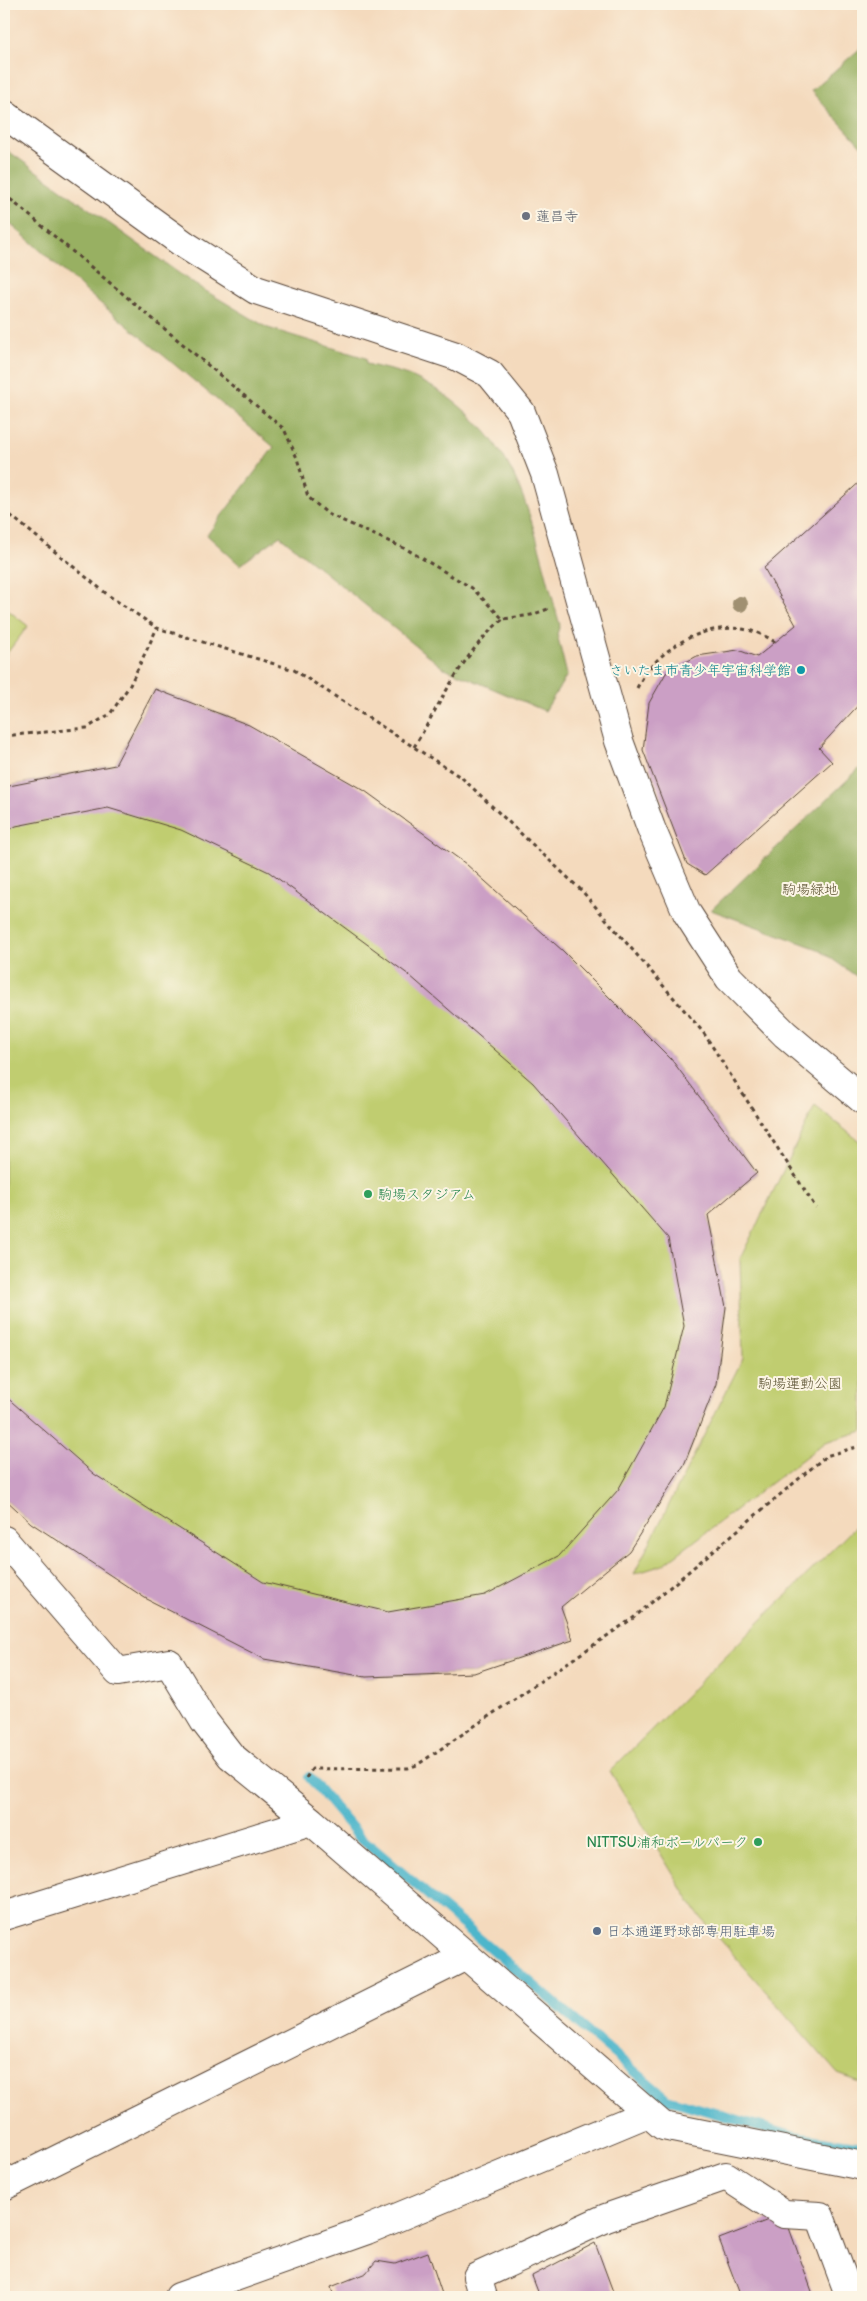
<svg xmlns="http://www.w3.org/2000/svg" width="867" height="2301" viewBox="0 0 867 2301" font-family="'Balsamiq Sans','Klee One',sans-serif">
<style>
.green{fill:#c0cd6f;stroke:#7e7c46}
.forest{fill:#98b062;stroke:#6a6d40}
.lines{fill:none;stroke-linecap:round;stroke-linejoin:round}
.stream{stroke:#4db6cb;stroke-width:10}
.building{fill:#cb9fc5}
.minor-casing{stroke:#574436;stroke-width:30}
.path{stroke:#574436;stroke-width:3;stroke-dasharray:4 4;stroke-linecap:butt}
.minor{stroke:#fff;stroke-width:28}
.tree{fill:#a09071}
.worship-dot{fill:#6b7280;stroke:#fcf5e5;stroke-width:2}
.culture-dot{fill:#0f9aa8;stroke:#fcf5e5;stroke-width:2}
.leisure-dot{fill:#2e9e5b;stroke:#fcf5e5;stroke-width:2}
.service-dot{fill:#5c6f8a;stroke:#fcf5e5;stroke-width:2}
.labels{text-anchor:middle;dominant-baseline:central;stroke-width:4;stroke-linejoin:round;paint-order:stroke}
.worship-label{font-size:14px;fill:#5b616d;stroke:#fcf5e5;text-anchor:start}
.culture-label{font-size:14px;fill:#0d838f;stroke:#fcf5e5;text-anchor:end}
.park-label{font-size:14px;fill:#5c5332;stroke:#fcf5e5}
.leisure-label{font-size:14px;fill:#27864d;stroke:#fcf5e5;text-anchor:start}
.service-label{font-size:14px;fill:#4e5e75;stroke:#fcf5e5;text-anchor:start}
</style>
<rect width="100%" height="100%" fill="#fcf5e5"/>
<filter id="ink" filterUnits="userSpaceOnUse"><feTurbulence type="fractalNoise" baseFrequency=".02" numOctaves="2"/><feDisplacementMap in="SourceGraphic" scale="10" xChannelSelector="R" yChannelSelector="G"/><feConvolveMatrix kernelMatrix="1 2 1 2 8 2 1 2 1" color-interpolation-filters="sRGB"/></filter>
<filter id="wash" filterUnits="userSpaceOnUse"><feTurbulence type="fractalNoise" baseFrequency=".0096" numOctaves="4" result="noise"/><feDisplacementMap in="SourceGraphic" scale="20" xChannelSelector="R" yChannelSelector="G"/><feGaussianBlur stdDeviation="1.12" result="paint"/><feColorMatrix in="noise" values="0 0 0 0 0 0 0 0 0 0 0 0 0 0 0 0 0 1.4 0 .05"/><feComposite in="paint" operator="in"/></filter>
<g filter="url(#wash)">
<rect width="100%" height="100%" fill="#f4dabd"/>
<path class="green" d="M4,607L28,626L4,657Z
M155,689L249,725L563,951L671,1059L757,1173L708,1215L726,1307L716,1384L684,1465L629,1551L561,1607L573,1640L474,1673L366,1677L264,1659L31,1523L4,1498V787L115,765Z
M815,1106L863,1144V1431L825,1442L663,1565L634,1574L743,1358L740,1259Z
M863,1519V2083L838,2074L697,1913L610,1771Z"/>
<path class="forest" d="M863,46V148L811,91Z
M4,148L194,284L268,328L366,358L367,364C384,369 405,372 421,381C458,399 491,432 510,468C533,510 546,578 560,625L557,634L567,675L545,711L442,667L280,536L240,565L207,535L274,447L88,293L4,218Z
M863,765V981L818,949L711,910Z"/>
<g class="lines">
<path class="stream" d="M309,1777L359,1836L667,2099L796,2137L863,2147"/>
</g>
<g id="blocks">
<path class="building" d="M863,479V700L819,748L832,762L705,875L687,864L643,750L649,703L666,673L697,656L738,650L757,657L796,625L764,568Z
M155,689L249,725L365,791L466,864L563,951L671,1059L757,1173L708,1215L726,1307L716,1384L684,1465L629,1551L561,1607L573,1640L474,1673L366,1677L264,1659L145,1598L31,1523L4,1498V1395L94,1474L263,1582L388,1612L485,1595L559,1556L618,1490L664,1407L684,1326L668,1238L533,1083L409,975L269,872L181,830L108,808L16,826L4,833V787L115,765Z
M784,2214L814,2297H741L719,2239Z
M595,2243L615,2297H540L532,2276Z
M428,2252L443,2297H334L331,2287L366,2273L376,2261L395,2264Z"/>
</g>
</g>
<g filter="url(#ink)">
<use href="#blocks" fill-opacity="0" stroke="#574436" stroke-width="1"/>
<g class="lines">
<defs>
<path id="minor" d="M4,114L185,245L256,290L456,356L490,374L521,412L545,474L619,741L651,828L687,913L729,978L785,1034L863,1100
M4,1540L118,1672L169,1663L204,1721L231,1756L311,1821
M4,1916L311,1821L663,2126L863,2166
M4,2186L466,1956
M179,2297L367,2230L648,2113
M483,2297L477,2277L606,2218L726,2176L784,2214L820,2216L850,2297"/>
</defs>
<use href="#minor" class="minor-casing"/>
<path class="path" d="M4,194L284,429L297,458L308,497L328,514L408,550L472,588L503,619L531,615L551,608
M4,510L108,595L157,628L294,670L462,778L582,891L703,1032L816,1208
M637,688C660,640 728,609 775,642
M4,736L87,728L110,714L130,685L157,628
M414,747C440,704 463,652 503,619
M306,1778L312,1769L408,1768L417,1765L632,1619L826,1456L863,1445"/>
<use href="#minor" class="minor"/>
</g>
<circle class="tree" cx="740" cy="604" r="8"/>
</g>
<circle class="worship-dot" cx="526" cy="216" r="5"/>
<circle class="culture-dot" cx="801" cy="670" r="5"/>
<g class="leisure-dot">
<circle cx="368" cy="1194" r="5"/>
<circle cx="758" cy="1842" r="5"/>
</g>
<circle class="service-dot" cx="597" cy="1931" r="5"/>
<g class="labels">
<g class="worship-label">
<text x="536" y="216">蓮昌寺</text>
</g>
<g class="culture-label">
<text x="791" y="670">さいたま市青少年宇宙科学館</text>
</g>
<g class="park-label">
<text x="810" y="889">駒場緑地</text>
<text x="800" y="1383">駒場運動公園</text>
</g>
<g class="leisure-label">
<text x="378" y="1194">駒場スタジアム</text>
<text x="748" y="1842" text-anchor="end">NITTSU浦和ボールパーク</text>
</g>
<g class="service-label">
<text x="607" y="1931">日本通運野球部専用駐車場</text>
</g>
</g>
<rect width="867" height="2301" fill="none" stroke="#fcf5e5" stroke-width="20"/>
</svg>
